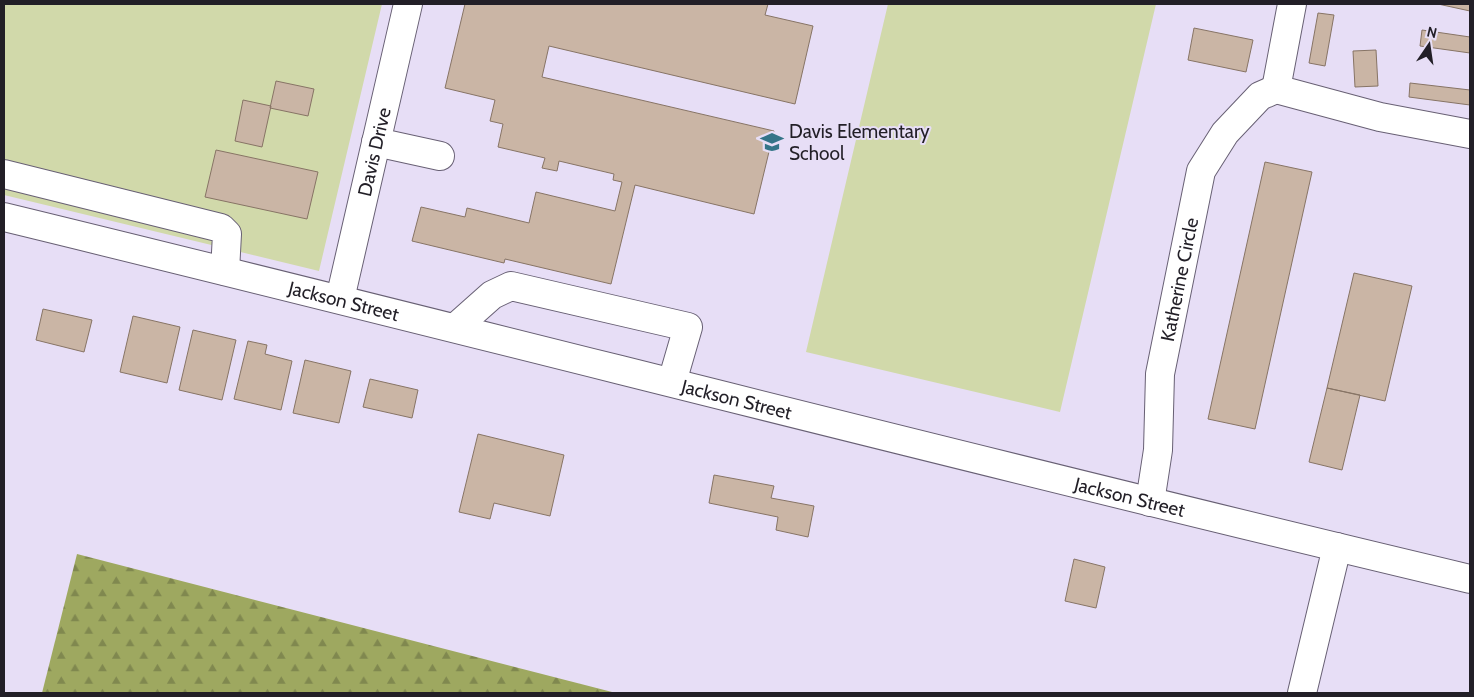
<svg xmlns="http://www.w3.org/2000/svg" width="1474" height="697" viewBox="0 0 1474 697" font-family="Cabin,sans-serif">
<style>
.forest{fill:url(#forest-firs)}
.park{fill:#d1d9aa}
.building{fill:#cab5a5;stroke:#877465}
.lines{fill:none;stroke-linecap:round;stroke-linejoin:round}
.minor-casing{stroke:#686074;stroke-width:30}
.minor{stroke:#fff;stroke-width:28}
.labels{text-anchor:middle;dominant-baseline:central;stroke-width:4;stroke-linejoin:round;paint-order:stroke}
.poi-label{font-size:19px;fill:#221f27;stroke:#e7def6;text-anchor:start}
.street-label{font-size:19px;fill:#221f27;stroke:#e7def6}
</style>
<defs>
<pattern id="forest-firs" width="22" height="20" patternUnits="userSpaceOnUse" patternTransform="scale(1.25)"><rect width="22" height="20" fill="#9ea860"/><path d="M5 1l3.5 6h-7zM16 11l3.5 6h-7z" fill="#80884f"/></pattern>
</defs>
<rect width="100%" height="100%" fill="#e7def6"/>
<path class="forest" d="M77,554L616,693H42Z"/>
<path class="park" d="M4,4H382L319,271L4,195Z
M888,4H1156L1060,412L806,352Z"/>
<path class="building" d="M465,4H768L765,15L813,26L795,104L549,46L542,77L774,131L754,214L635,185L611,284L505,259L504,263L412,241L421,207L465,217L467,208L529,223L536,192L615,211L622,182L613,180L614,174L559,161L557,171L542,168L545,158L498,147L503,124L490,121L495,100L445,88Z
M1438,4H1470V11Z
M1318,13L1334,15L1325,66L1309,63Z
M1194,28L1253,40L1246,72L1188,60Z
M1422,30L1470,37V53L1420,46Z
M1376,50L1378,86L1355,87L1353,51Z
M276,81L314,89L308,116L270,108Z
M1410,83L1470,90V105L1409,97Z
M243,100L271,106L262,147L235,141Z
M216,150L318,172L307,219L205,197Z
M1265,162L1312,172L1255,429L1208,419Z
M1354,273L1412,286L1385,401L1327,388Z
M43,309L92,320L84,352L36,340Z
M133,316L180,327L167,383L120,372Z
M193,330L236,340L222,400L179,390Z
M248,341L267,345L265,354L292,361L281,410L234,399Z
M305,360L351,371L339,423L293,413Z
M370,379L418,390L412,418L363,407Z
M1327,388L1360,395L1342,470L1309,462Z
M478,434L564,455L550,516L494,503L490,519L459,512Z
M714,475L774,486L771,498L814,506L808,537L776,530L778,517L709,503Z
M1074,559L1105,567L1096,608L1065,601Z"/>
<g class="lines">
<defs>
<g id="minor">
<path d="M1292,4L1276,89L1380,117L1470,134"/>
<path d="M376,142L440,156"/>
<path d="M4,174L221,228L227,234L225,271"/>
<path id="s1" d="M4,217C493,336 980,463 1470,579"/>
<path id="s2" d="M340,299L408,4"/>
<path d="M456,327L492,295L511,286L688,327L672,382"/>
<path id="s3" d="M1150,502L1158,450L1160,374L1201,171L1225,133L1260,96L1276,89"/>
<path d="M1302,693L1337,547"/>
</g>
</defs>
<use href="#minor" class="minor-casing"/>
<use href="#minor" class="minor"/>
</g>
<defs>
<symbol id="school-bare" viewBox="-9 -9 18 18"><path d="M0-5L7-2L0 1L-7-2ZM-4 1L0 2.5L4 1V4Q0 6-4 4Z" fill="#347488" stroke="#e7def6" stroke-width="2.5" paint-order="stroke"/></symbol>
</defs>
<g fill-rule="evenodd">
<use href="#school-bare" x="756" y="126" width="32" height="32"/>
</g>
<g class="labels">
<g class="poi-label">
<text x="789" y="131">Davis Elementary<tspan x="789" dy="22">School</tspan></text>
</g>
<g class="street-label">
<text stroke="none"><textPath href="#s2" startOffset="151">Davis Drive</textPath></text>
<text stroke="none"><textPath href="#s3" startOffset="225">Katherine Circle</textPath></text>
<text stroke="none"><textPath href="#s1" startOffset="350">Jackson Street</textPath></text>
<text stroke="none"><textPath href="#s1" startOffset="755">Jackson Street</textPath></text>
<text stroke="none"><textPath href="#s1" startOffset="1160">Jackson Street</textPath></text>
</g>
</g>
<rect width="1474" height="697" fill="none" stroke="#221f27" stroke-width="10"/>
<g transform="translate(1429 45) rotate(13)" stroke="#e7def6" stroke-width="4" paint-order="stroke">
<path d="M0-4L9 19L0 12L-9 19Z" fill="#221f27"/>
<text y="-8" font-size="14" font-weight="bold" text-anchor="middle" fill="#221f27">N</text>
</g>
</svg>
